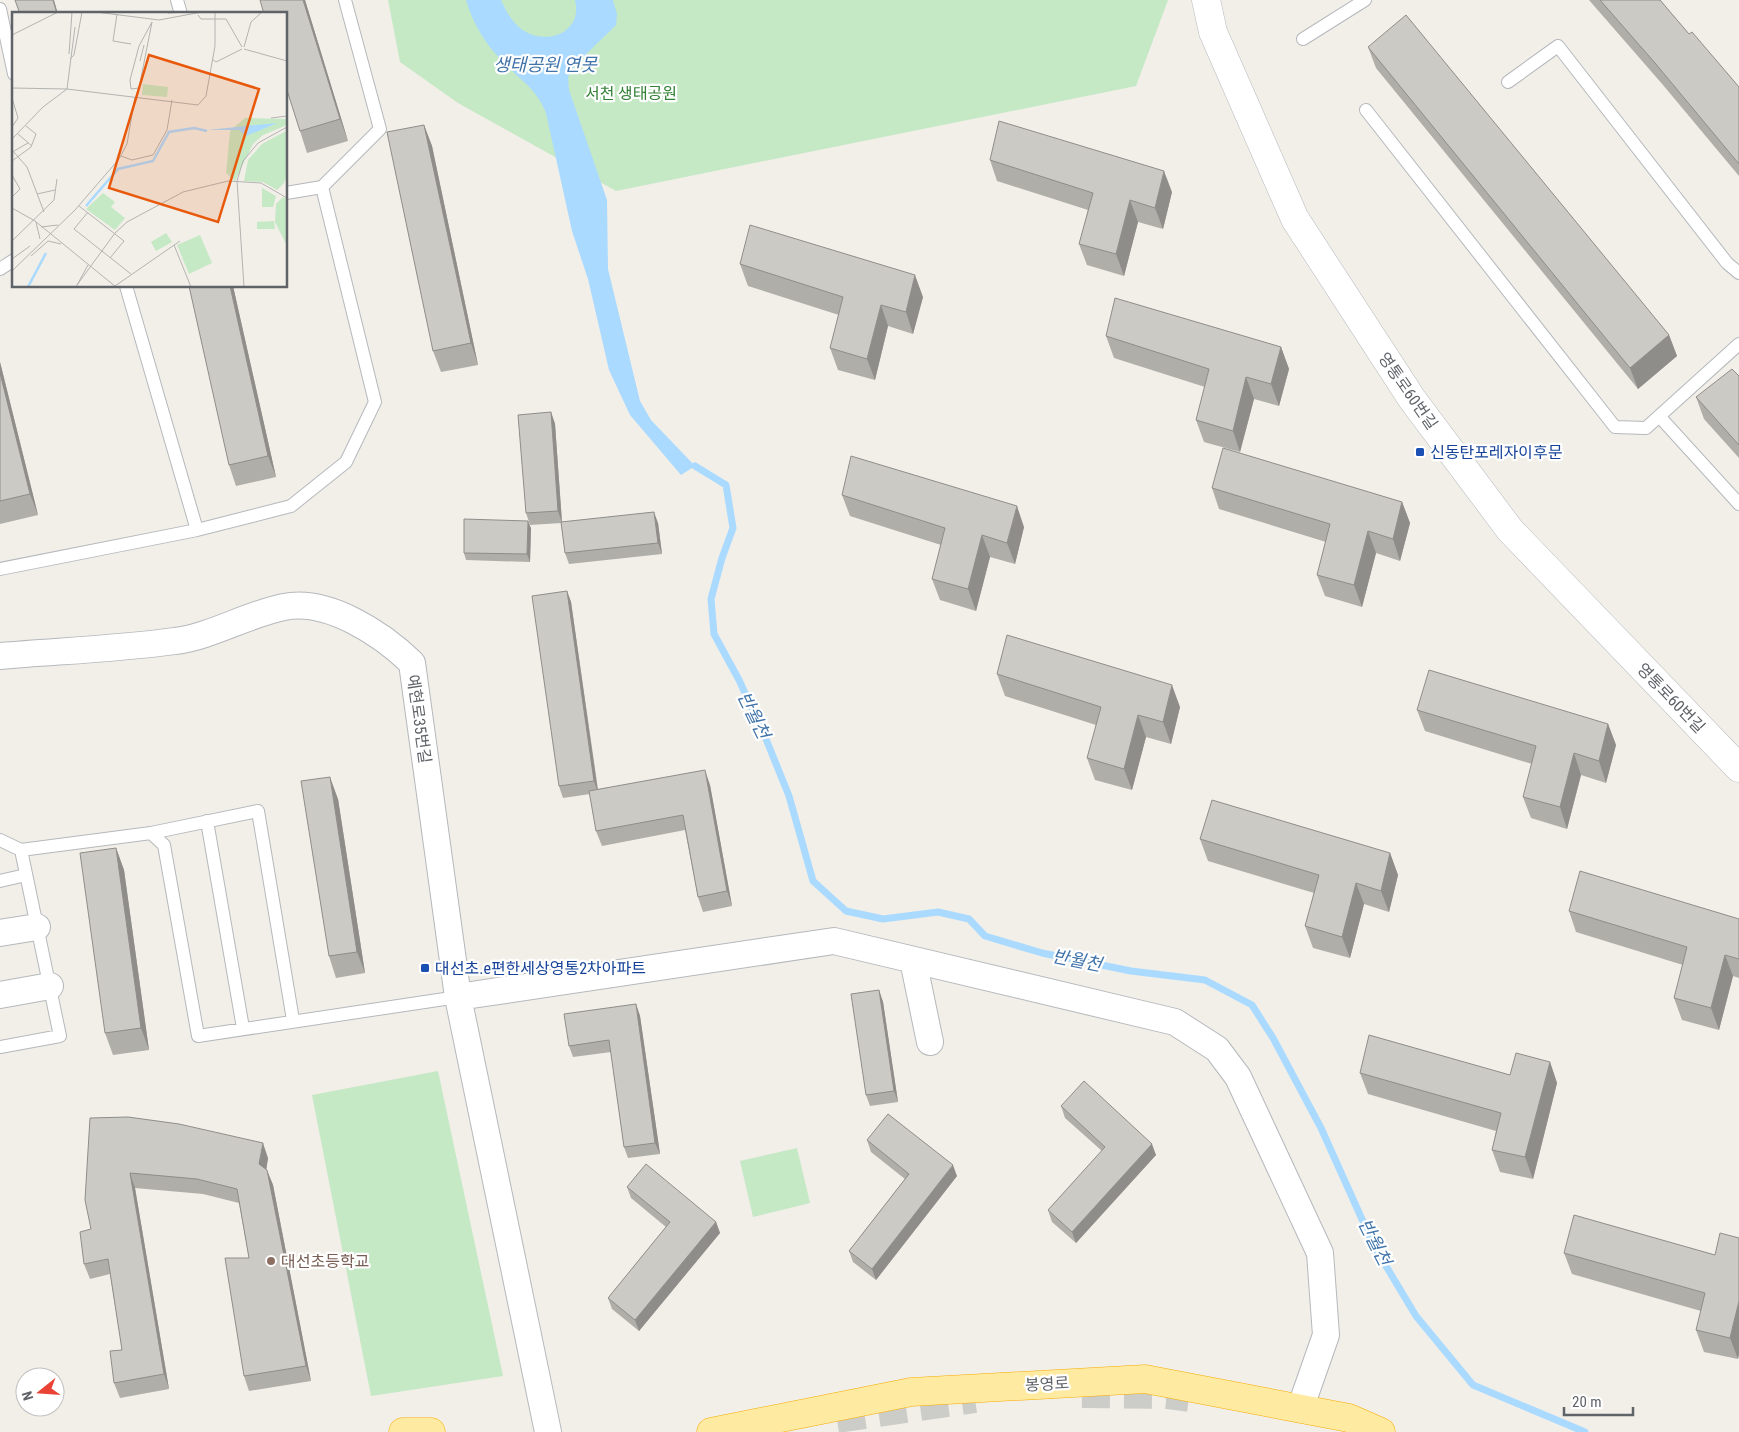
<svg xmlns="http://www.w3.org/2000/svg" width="1739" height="1432" viewBox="0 0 1739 1432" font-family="'Roboto Condensed','Noto Sans KR',sans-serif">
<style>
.green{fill:#c5e8c5}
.water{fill:#aadaff}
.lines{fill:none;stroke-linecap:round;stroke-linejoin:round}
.stream{stroke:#aadaff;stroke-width:7}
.trunk-tunnel{stroke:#ccccc8;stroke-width:28;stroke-dasharray:28 14;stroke-linecap:butt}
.service-casing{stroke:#b5b8bc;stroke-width:14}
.minor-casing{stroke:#b5b8bc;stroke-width:28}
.tertiary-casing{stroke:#b5b8bc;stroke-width:29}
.trunk-casing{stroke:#f9ab00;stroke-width:29}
.service{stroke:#fff;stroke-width:12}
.minor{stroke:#fff;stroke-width:26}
.tertiary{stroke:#fff;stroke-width:28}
.trunk{stroke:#feeaa1;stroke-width:28}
.wall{fill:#afaea9}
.shaded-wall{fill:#8f8d8a}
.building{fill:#cccac5;stroke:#8f8d8a}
.transit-dot{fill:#1a4fb4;stroke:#fff;stroke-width:2}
.education-dot{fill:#8d6e63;stroke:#fff;stroke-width:2}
.labels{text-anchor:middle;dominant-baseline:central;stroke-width:4.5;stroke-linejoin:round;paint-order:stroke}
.park-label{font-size:16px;fill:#348238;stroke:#fff}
.street-label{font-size:16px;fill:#5f6368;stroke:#fff}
.transit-label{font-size:16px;fill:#164399;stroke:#fff;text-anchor:start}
.education-label{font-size:16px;fill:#785e54;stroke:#fff;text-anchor:start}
.water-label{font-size:18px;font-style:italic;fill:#4174aa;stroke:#fff}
.inset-river{fill:none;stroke:#aadaff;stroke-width:2.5}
.inset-road{fill:none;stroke:#b3b3b1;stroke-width:1}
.view{fill:#e8590c;fill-opacity:0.15;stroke:#e8590c;stroke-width:2.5}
.inset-edge{fill:none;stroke:#5f6368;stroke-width:2.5}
</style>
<rect width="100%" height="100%" fill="#f1efe8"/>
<path class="green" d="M388,0H1168L1136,86L616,191L458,103L400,62Z
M438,1071L503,1376L371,1396L312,1095Z
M797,1148L810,1203L753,1217L740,1161Z"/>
<path class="water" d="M466,0H501C506,11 513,24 524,31C549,46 583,31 575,0H613L617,14L616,25L575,65L568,77L569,90L607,200L608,269L640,401L651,420L695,466L681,475L630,415L609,370L588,279L572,231L546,113C536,88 522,82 504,63C486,45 473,24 466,0Z"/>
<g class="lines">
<path class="stream" d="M695,466L726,485L733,528L722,558L711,599L714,634L739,680L766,739L789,796L813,881L846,911L883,919L938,912L969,919L985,936L1042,953L1131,971L1205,980L1252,1005L1273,1038L1321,1128L1374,1246L1416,1316L1473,1385L1585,1432"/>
<path class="trunk-tunnel" d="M1082,1394L1167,1395L1189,1398
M837,1419L975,1399"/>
<defs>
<path id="service" d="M177,0L181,14
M0,9L14,74
M1303,39L1365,0
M1508,82L1558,46L1727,263L1739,273
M1366,110L1615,427L1646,428L1739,344
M286,193L322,187
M0,269L14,260
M126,286L197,530L291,506L346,462L375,402L322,187L380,129L345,0
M1659,416L1739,504
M0,569L197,530
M207,821L243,1028
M151,833L258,811L293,1020
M0,840L21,850L60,1036L0,1047
M21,850L151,833L164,845L198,1036L458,997
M0,881L26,875"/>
<path id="minor" d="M0,656C58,651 117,649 175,641C210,637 248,614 284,607C328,598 382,634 412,663L458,997L548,1432
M0,933L37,927
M913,960L930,1042
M0,995L50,986
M458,997L834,941L1175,1022L1217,1049L1238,1077L1320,1253L1326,1335L1300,1409"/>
<path id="tertiary" d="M1206,0L1213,32L1295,219L1412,399L1510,530L1739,768"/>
<path id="trunk" d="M403,1432H431
M711,1432L911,1392L1145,1379L1349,1418L1381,1432"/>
</defs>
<use href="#service" class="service-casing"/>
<use href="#minor" class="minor-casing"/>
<use href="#tertiary" class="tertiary-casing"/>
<use href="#trunk" class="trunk-casing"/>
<use href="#service" class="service"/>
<use href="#minor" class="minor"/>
<use href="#tertiary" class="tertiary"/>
<use href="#trunk" class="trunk"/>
</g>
<path class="wall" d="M305,0L348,141L307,153L300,131Z
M1589,0H1660L1689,34L1739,87V176L1663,85Z
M1368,47L1669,335L1677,356L1638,389L1376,68Z
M424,125L432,146L478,365L441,372L433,351Z
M990,160L1172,192L1163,229L1138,222L1124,276L1087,265L1079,244L1088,210L997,181Z
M740,264L923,297L913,334L888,326L875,380L838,370L830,348L839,315L748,286Z
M233,286L276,477L236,486L229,465Z
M1106,336L1281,347L1289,369L1279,406L1254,399L1240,452L1204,442L1196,420L1205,387L1114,358Z
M0,362L38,515L0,524Z
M1739,376V458L1704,419L1696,397Z
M551,412L555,424L562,522L658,523L662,554L569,564L565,553L561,523L530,525L526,513Z
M1212,488L1402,502L1410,523L1400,561L1376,553L1362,607L1325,596L1317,575L1326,542L1219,509Z
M842,495L1024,527L1015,564L990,557L976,611L940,600L932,579L941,545L850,516Z
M531,528L530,562L466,560L464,553Z
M567,591L571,602L598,789L710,785L732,906L703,912L698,897L685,830L602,846L596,831L590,794L563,798L559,786Z
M997,674L1180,707L1171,744L1146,737L1132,790L1095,780L1087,758L1096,725L1005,696Z
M1417,710L1608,724L1616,745L1606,783L1581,775L1567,829L1531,818L1523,797L1532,764L1425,731Z
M338,799L365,973L336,978L329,956Z
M1200,839L1390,853L1398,875L1389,912L1364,904L1350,958L1313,948L1305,926L1314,893L1208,861Z
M116,848L124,870L149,1050L113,1055L105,1033Z
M1569,911L1739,919V978L1733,976L1719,1030L1682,1020L1674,998L1683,965L1576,932Z
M879,990L883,1002L898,1102L870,1106L866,1095Z
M636,1004L640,1016L660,1154L628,1158L624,1147L611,1052L573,1057L569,1046Z
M1550,1062L1557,1083L1533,1179L1500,1172L1492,1150L1496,1131L1368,1094L1360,1073L1510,1075Z
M1061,1106L1156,1155L1076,1243L1052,1222L1048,1210L1102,1151L1065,1118Z
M90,1118L268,1158L266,1169L273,1185L311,1381L249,1391L244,1376L249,1258L239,1203L203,1194L135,1188L169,1389L120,1398L114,1383L122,1350L110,1274L90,1279L84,1264L91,1229Z
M867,1140L957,1176L876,1280L853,1262L849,1251L905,1179L871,1152Z
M627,1187L716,1222L720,1233L639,1331L612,1309L608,1298L666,1227L631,1198Z
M1739,1238V1354L1738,1359L1704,1352L1696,1330L1701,1311L1572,1274L1564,1253L1715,1255Z"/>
<path class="shaded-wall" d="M53,0H54L58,14H57Z
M303,0H305L348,141L340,119Z
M424,125L432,146L478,365L471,343Z
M1164,171L1172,192L1163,229L1155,208Z
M1130,200L1138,222L1124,276L1116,254Z
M915,275L923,297L913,334L906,312Z
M230,286H233L276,477L268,456Z
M881,305L888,326L875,380L867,359Z
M1669,335L1677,356L1638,389L1630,368Z
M1281,347L1289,369L1279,406L1271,384Z
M0,362L38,515L30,494L0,373Z
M1246,377L1254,399L1240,452L1233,431Z
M551,412L555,424L562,523L558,511Z
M1402,502L1410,523L1400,561L1393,539Z
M1017,506L1024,527L1015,564L1007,543Z
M654,512L658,523L662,554L658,543Z
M528,521L531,528L530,562L527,554Z
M1368,531L1376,553L1362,607L1354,585Z
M982,535L990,557L976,611L968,589Z
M567,591L571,602L598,793L594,781Z
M1172,685L1180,707L1171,744L1163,722Z
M1138,715L1146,737L1132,790L1124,769Z
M1608,724L1616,745L1606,783L1599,761Z
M1574,753L1581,775L1567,829L1560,807Z
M705,770L710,785L732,906L727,891Z
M330,777L338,799L365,973L357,952Z
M116,848L124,870L149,1050L141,1028Z
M1390,853L1398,875L1389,912L1381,891Z
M1356,883L1364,904L1350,958L1342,937Z
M1725,955L1733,976L1719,1030L1711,1008Z
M879,990L883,1002L898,1102L894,1091Z
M636,1004L640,1016L660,1154L655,1143Z
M1550,1062L1557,1083L1533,1179L1525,1157Z
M263,1143L268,1158L265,1179L259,1164Z
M1152,1144L1156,1155L1076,1243L1072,1232Z
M953,1165L957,1176L876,1280L872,1269Z
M267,1170L273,1185L311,1381L306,1366Z
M130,1173L135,1188L169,1389L164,1374Z
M716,1222L720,1233L639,1331L635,1320Z
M1739,1301V1354L1738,1359L1730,1338Z"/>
<path class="building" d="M15,0H53L57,14H20Z
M260,0H303L340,119L300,131L286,87V14H264Z
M1600,0H1660L1689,34L1692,32L1739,87V164L1655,63Z
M1406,15L1669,335L1630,368L1368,47Z
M999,121L1164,171L1155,208L1130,200L1116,254L1079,244L1093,193L990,160Z
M424,125L471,343L433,351L387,132Z
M750,225L915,275L906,312L881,305L867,359L830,348L843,297L740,264Z
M189,286H230L268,456L229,465Z
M1115,298L1281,347L1271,384L1246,377L1233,431L1196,420L1209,369L1106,336Z
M1732,369L1739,376V445L1696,397Z
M0,373L30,494L0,501Z
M551,412L558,511L526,513L518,415Z
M1223,448L1402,502L1393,539L1368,531L1354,585L1317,575L1330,524L1212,488Z
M851,456L1017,506L1007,543L982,535L968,589L932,579L945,528L842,495Z
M654,512L658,543L565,553L561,522Z
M464,519L528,521L527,554L464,553Z
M567,591L594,781L559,786L532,596Z
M1007,635L1172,685L1163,722L1138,715L1124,769L1087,758L1101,707L997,674Z
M1429,670L1608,724L1599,761L1574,753L1560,807L1523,797L1536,746L1417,710Z
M705,770L727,891L698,897L683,815L596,831L589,791Z
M330,777L357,952L329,956L301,781Z
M1212,800L1390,853L1381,891L1356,883L1342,937L1305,926L1319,875L1200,839Z
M116,848L141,1028L105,1033L80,853Z
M1580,871L1739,919V959L1725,955L1711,1008L1674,998L1687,947L1569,911Z
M879,990L894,1091L866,1095L851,994Z
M636,1004L655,1143L624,1147L609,1040L569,1046L564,1014Z
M1369,1035L1510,1075L1516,1053L1550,1062L1525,1157L1492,1150L1501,1113L1360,1073Z
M1084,1081L1152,1144L1072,1232L1048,1210L1105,1147L1061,1106Z
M888,1114L953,1165L872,1269L849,1251L909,1174L867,1140Z
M128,1117L179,1124L263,1143L259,1164L267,1170L306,1366L244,1376L225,1258H249L237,1189L197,1179L130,1173L164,1374L114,1383L110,1351L122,1350L108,1259L84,1264L80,1232L91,1229L85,1200L90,1118Z
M646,1164L716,1222L635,1320L608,1298L670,1222L627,1187Z
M1574,1215L1715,1255L1720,1233L1739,1238V1301L1730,1338L1696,1330L1705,1293L1564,1253Z"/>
<g class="transit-dot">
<rect x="1415" y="447" width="10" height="10" rx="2.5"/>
<rect x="420" y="963" width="10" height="10" rx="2.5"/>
</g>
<circle class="education-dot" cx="271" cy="1261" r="5"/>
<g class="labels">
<g class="park-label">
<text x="631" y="93">서천 생태공원</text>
</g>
<g class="street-label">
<text transform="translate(1408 391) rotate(55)">영통로60번길</text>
<text transform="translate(1671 698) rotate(46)">영통로60번길</text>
<text transform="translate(419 719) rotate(82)">예현로35번길</text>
<text transform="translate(1047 1384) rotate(-3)">봉영로</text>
</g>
<g class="transit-label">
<text x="1430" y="452">신동탄포레자이후문</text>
<text x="435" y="968">대선초.e편한세상영통2차아파트</text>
</g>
<g class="education-label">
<text x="281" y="1261">대선초등학교</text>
</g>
<g class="water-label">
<text x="545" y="64">생태공원 연못</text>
<text transform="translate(754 715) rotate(64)">반월천</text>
<text transform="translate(1077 960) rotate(11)">반월천</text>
<text transform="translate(1375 1242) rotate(63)">반월천</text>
</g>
</g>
<g transform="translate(12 12)">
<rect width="275" height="275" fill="#f1efe8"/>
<path d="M131,72L156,75L155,85L130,83ZM233,106L275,107V113L251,123L241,132L223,169L214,161L218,119ZM274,119L275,163L272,171L265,178L251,170L232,169L236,148L250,132ZM250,176L264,184L261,195H250ZM91,181L103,190L99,195L113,206L103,218L74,197ZM271,185L275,188V234L263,210L264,192ZM262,209L263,217H245V210ZM154,221L160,230L144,239L139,230ZM188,223L200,251L177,262L165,233Z" fill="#c5e8c5"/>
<path d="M265,111L234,124L227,118H195Z" fill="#aadaff"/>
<path class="inset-river" d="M74,194L106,157L141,149L157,120L182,116L195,119M16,275L34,241"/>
<path class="inset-road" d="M84,0L147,8L190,0M156,1L172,0M105,2L101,29L119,32M186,3L189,7H214L230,35M140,10L127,76L119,77L118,68L127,34ZM0,23L46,0M232,35L239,10L250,0M232,37L275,49M57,42L60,0M58,47L62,43L70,0M200,47L204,50L230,37M128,49L132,33M0,76L55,77L186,93L194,84L203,34V0M0,86L6,106L0,115M259,106L275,104M6,122L20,134M0,127L31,95L55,77L63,15M0,138L15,155L32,200M2,139L16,131M109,144L120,148L141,143L155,118L160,88M0,149L19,135L24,122L14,114M0,163L8,177L0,185M25,182L43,178M67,194L112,229L98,246M0,196L23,209L104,275M76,200L62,217L119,262M24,210L28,227M29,215L46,213M0,229L42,188L45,167M162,233L179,275M19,244L36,229L49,232M0,247L18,234M0,259L63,198L107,147L115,132L123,85M65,273L103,221L115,210L171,180L216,169L249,171L275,186M103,274L168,229M64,275L76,253M232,275L225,169L231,149L246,131L275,115"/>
<path class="view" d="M137,43L247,77L206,210L97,176Z"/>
<rect width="275" height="275" class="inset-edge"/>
</g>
<g transform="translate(40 1392) rotate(253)"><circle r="24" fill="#ffffff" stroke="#bfc1c3"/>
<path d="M0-4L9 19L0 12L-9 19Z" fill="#ea4335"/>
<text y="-8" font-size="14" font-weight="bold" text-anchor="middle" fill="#5f6368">N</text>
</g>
<path d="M1564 1407v8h69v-8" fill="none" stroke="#5f6368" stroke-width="2.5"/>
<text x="1572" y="1407" font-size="15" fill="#5f6368" stroke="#ffffff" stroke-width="4" paint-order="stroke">20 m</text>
</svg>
